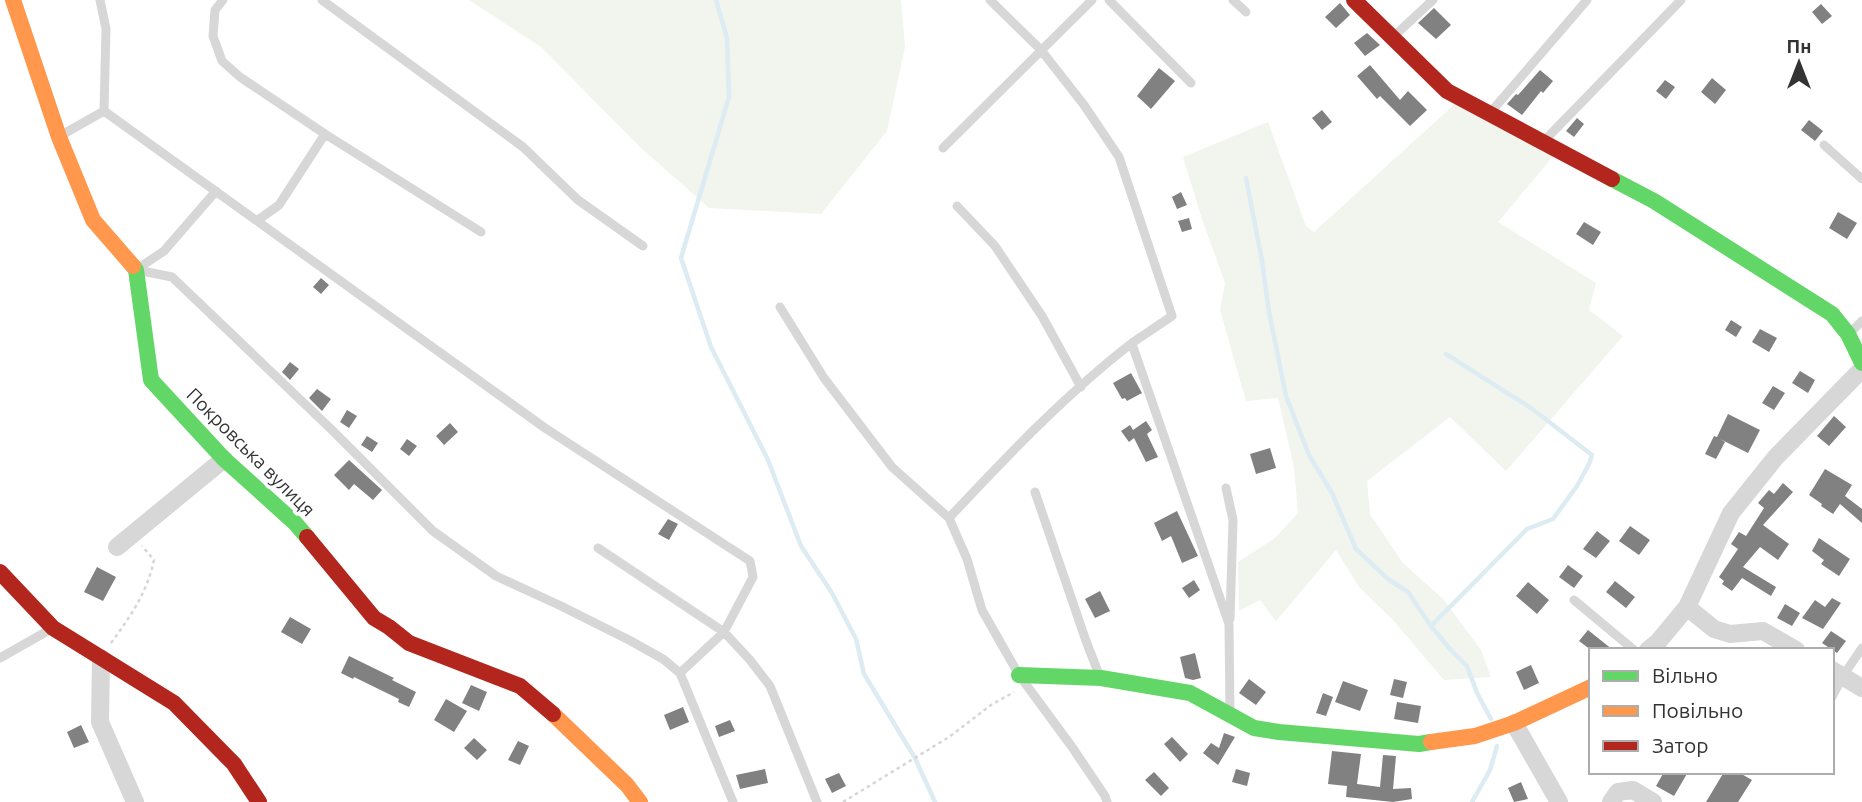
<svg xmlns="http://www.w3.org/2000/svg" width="1862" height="802" viewBox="0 0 1862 802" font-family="Ubuntu,sans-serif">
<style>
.green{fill:#f1f5ed}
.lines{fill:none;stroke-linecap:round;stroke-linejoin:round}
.stream{stroke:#ddebf3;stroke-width:4.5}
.building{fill:#818181}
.path{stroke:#d6d6d6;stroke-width:2.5;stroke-dasharray:3.5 3.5;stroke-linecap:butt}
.lane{stroke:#d7d7d7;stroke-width:9}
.street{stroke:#d7d7d7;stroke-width:18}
.fast{stroke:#63d668;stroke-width:16}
.slow{stroke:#ff974d;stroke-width:16}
.jam{stroke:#b3261e;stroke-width:16}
.labels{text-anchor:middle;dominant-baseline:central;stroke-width:7;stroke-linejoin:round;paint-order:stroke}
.street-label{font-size:19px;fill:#333;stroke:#fff}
</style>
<rect width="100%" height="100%" fill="#fff"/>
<path class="green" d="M469,0H901L905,47L887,131L821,214L709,208L641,148L541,47Z
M1457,102L1554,155L1498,222L1596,283L1589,310L1623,336L1506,471L1450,417L1367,481L1370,514L1403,563L1444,600L1481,650L1491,677L1444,680L1393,620L1359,587L1336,550L1276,621L1260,600L1239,611L1238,562L1275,538L1298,513L1294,467L1278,398L1246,401L1220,310L1225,283L1202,219L1183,157L1268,122L1306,226L1314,232Z"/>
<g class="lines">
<path class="stream" d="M716,0L727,38L729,97L681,258L711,347L768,460L801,546L832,593L856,639L864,674L915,758L935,802
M1246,178L1262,261L1269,312L1286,396L1309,455L1332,493L1356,549L1388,579L1408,592L1431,626L1450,649L1467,666L1477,693L1491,719
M1431,626L1527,529L1553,519L1577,486L1589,464L1592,455L1531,408L1446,354
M1472,802L1490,770L1497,746"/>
</g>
<path class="building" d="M1340,3L1350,15L1336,28L1325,17Z
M1821,4L1832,16L1822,24L1812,12Z
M1434,8L1451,25L1436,39L1418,23Z
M1367,33L1380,45L1365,56L1354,43Z
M1370,65L1400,100L1408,91L1427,110L1410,126L1380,96L1377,99L1357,76Z
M1159,68L1175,81L1151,109L1137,96Z
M1540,70L1553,81L1543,93L1541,91L1522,115L1507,104L1516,94L1518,95Z
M1712,78L1726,90L1715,104L1701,92Z
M1665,80L1675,87L1666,99L1656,91Z
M1322,110L1332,122L1322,130L1312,118Z
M1577,118L1584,124L1574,137L1566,131Z
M1809,120L1823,131L1815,141L1801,130Z
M1181,192L1187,205L1177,209L1172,197Z
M1838,212L1857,223L1847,239L1829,228Z
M1189,218L1192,229L1182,232L1178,221Z
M1584,222L1601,232L1593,245L1576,234Z
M321,278L329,285L321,294L313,287Z
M1731,320L1742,327L1736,337L1725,330Z
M1760,329L1777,338L1769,352L1752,342Z
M290,362L299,369L290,380L282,372Z
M1800,371L1815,380L1808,393L1792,383Z
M1131,373L1142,393L1127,401L1125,398L1122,399L1113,383Z
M1773,386L1785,393L1774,410L1762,403Z
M317,389L331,399L322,411L309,398Z
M347,410L357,416L349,428L340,422Z
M1728,414L1760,430L1748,453L1720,439L1725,442L1716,459L1705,454L1714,436L1717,437Z
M1834,416L1846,427L1829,446L1817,436Z
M1146,421L1152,430L1147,434L1158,457L1146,462L1134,438L1129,442L1121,431L1130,425L1133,430Z
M450,423L458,432L444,445L436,436Z
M367,436L378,443L372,452L361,445Z
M407,439L417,446L409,456L400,449Z
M1270,448L1276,468L1256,474L1250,454Z
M349,460L382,490L373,500L354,484L349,490L334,475Z
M1825,469L1852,485L1845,496L1862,509V523L1840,504L1833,514L1821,506L1822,504L1809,495Z
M1783,483L1793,492L1763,525L1789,544L1778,560L1760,547L1743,567L1776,587L1771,596L1742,578L1732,591L1722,584L1724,581L1719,577L1738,549L1731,544L1739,532L1746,536L1764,508L1758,503L1769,490L1774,494Z
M1177,511L1198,556L1182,563L1171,536L1162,541L1154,523Z
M668,519L678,524L669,540L658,534Z
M1630,526L1650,540L1639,555L1619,541Z
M1597,531L1610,541L1596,558L1583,549Z
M1819,538L1850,559L1839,576L1821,564L1824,560L1812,551Z
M1568,565L1583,576L1574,588L1559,577Z
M97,567L116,577L103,601L84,592Z
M1194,580L1200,590L1189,598L1182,588Z
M1615,581L1635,597L1626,608L1606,592Z
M1528,582L1549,600L1537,614L1516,596Z
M1100,591L1110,611L1095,618L1085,599Z
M1832,598L1841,603L1823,629L1802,618L1815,600L1825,607Z
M1785,604L1800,613L1792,626L1777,618Z
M290,617L311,629L302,644L281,632Z
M1588,630L1613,650H1591L1579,641Z
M1831,631L1846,641L1837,653L1822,643Z
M1195,653L1201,678L1193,680L1185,678L1180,657Z
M349,656L394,678L392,680L416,692L409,707L398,702L399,699L354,677L353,679L341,673Z
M1531,665L1539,683L1524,690L1516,672Z
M1249,679L1266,692L1256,705L1239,693Z
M1394,679L1407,682L1403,698L1390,695Z
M1343,681L1368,690L1360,711L1335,702Z
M471,685L487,692L479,711L462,703Z
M1323,693L1333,697L1326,716L1316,713Z
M446,699L467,711L454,732L434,720Z
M1397,702L1421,706L1418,723L1394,719Z
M683,707L689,722L670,730L664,715Z
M730,720L735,731L719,737L715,726Z
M81,725L89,742L74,748L67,732Z
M1224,733L1235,737L1218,765L1203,753L1211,743L1219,748Z
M1172,737L1188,754L1180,762L1164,744Z
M474,738L487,750L477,760L464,748Z
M518,741L529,746L520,765L508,760Z
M1332,751L1361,754L1357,784L1380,787L1383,755L1396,756L1393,789L1411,788L1412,799L1393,802L1346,797L1347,786L1328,784Z
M765,769L768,783L740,789L736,775Z
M1236,769L1250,773L1247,786L1232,782Z
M1154,772L1169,788L1161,796L1145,780Z
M1664,772H1688L1674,796L1656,786Z
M1724,772H1738L1752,780L1738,802H1706Z
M839,773L846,786L832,793L825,779Z
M1521,782L1528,799L1514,802L1508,788Z"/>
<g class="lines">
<path class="path" d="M111,643C130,617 147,593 154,560L142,546
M843,802L949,737L991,705L1014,692"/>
<path class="lane" d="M223,0L215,10L213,36L222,61L240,77L325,134L279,205L258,220
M322,0L523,147L578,200L643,246
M1109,0L1191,83
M1233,0L1246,12
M1393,37L1433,0
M104,111L545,428L750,561L753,577L724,632L680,673
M1490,113L1587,0
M325,134L481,232
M60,136L104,111L106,29L100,0
M1543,142L1681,0
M1824,145L1862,179
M943,148L1092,0
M957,206L995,246L1042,316L1081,387
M137,269L164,251L216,191
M137,270L172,277L333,431L433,531L496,576L561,606L629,640L663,659L680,673L733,802
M780,307L824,378L892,467L949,518L967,559L982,610L1019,675L1072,747L1105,796L1107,802
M1850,333L1862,321
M1132,344L1229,624L1230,714
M1226,488L1233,520L1230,619
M1035,492L1086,641L1100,677
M949,518C1006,457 1066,394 1132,343C1145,334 1159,325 1172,316L1119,157L1084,105L1041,50L990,0
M598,548L724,632L750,660L770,686L817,802
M1574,600L1634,650
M0,658L51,629
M1832,697L1843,676L1862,648"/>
<path class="street" d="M117,547L224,459
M1687,607L1714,629L1730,634L1763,631L1796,650
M1648,650L1658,642L1687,607L1731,513L1775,458L1862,369
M101,658L100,722L135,802
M1832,670L1862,688
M1514,723L1559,802
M1611,802L1618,792L1633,790L1653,802"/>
<path class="fast" d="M1612,179L1654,201L1832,314L1848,334L1862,363
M133,266L136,270L151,380L224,459L295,523L307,537
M1019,675L1101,678L1190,693L1254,728L1279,732L1419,744L1431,742"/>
<path class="slow" d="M13,0L59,137L93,220L133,266
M553,714L627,785L640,802
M1431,742L1475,736L1514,723L1591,687"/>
<path class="jam" d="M1354,0L1447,91L1612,179
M307,537L374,618L389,627L409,643L520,686L553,714
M0,572L53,628L174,703L234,764L259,802"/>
</g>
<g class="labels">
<g class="street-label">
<text transform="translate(251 452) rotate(45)">Покровська вулиця</text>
</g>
</g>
<rect x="1589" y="648" width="245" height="126" fill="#ffffff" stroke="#adadad" stroke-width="2"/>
<rect x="1603" y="671" width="35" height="10" fill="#63d668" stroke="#adadad" stroke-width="2"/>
<text x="1652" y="683" font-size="21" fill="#333333">Вільно</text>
<rect x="1603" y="706" width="35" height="10" fill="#ff974d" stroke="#adadad" stroke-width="2"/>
<text x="1652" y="718" font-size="21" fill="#333333">Повільно</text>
<rect x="1603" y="741" width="35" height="10" fill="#b3261e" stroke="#adadad" stroke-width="2"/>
<text x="1652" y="753" font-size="21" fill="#333333">Затор</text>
<g transform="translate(1799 63)" stroke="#ffffff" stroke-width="5" paint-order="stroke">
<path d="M0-5L12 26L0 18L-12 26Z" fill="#333333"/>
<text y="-10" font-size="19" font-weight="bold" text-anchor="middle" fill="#333333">Пн</text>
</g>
</svg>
